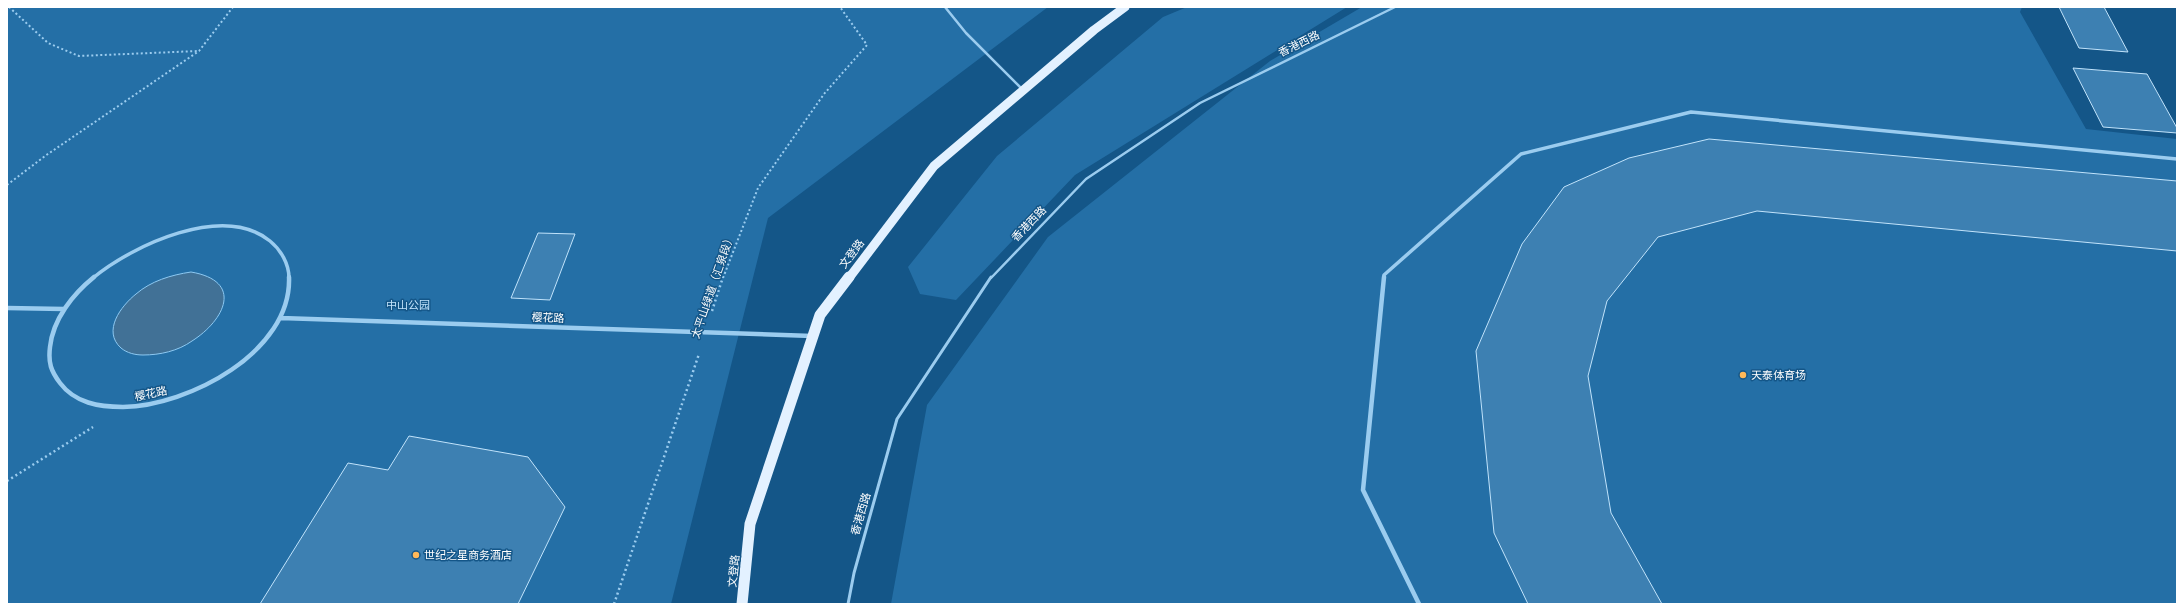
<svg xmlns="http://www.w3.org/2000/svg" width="2184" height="611" viewBox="0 0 2184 611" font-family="Rubik,'Noto Sans SC',sans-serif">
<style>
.green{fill:#246fa6}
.water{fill:#417196;stroke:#8dc9f2}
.building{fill:#3d80b2;stroke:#c1e3fb}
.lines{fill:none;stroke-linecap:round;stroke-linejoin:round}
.path-far1{stroke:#9bccef;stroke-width:2;stroke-dasharray:2 2.5;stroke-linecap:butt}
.path{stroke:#9bccef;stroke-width:2.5;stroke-dasharray:2 3;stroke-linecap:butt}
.lane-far1{stroke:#9bccef;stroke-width:2.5}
.lane{stroke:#9bccef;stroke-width:3}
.street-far1{stroke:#9bccef;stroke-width:3.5}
.street{stroke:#9bccef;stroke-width:4.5}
.primary-far1{stroke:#e3f1ff;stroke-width:9}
.primary{stroke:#e3f1ff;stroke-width:11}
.poi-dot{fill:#ffb959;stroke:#145688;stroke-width:1.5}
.labels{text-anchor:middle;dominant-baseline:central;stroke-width:3;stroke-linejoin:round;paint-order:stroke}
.street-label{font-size:11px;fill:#fff;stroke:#145688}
.park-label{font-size:11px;fill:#c1e3fb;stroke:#145688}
.poi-label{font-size:11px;fill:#fff;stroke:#145688;text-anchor:start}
</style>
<rect width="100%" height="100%" fill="#145688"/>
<path class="green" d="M7,7H1048L768,218L671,604H7Z
M1187,7H1347L1075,175L956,300L920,294L908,267L997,156L1163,17Z
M1362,7H2022L2020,12L2086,129L2177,139V604H891L927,405L1048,237L1270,61Z"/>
<path class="water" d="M191,272C244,281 225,320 192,341C178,351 160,355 143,355C135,355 127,353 121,348C102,331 121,306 136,294C151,281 171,275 191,272Z"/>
<path class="building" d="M2059,7H2104L2128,52L2079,48Z
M2073,68L2147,74L2177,128V133L2103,127Z
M1709,139L2177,181V251L1757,211L1658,237L1607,301L1588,376L1611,513L1662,604H1528L1494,533L1476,351L1522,244L1564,187L1629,158Z
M538,233L575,234L550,300L511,298Z
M409,436L528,457L565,507L518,604H260L348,463L388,470Z"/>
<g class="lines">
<path class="path-far1" d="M9,7L48,43L79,56L198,51
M7,185L45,156L199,51L233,7
M723,278L758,188L824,94L867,45L840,7"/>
<path class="path" d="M712,311L723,277
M7,481L93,427
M614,604L699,354"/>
<path class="lane-far1" d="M945,7L966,33L1022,89
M991,278L1086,179L1200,103L1395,7"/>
<path class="lane" d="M848,604L854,573L897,419L991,277"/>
<path class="street-far1" d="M93,278C133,245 223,203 270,241C281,250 289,264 289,278
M1384,278V275L1521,154L1691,112L2177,159"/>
<path class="street" d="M94,277C73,294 53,319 50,347C48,363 51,371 60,383C75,403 99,407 123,407C188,406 292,352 289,277
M1384,277L1363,490L1419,604
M7,308L64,309
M281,318L812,336"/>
<path class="primary-far1" d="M849,278L934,166L1094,30L1125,7"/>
<path class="primary" d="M742,604L750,524L820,315L849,277"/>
</g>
<g class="poi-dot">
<circle cx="1743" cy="375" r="4"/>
<circle cx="416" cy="555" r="4"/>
</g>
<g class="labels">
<g class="street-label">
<text transform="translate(1299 44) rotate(-26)">香港西路</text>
<text transform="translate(1029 224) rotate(-46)">香港西路</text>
<text transform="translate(852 254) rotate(-53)">文登路</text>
<text transform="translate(713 286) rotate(-71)">太平山绿道（汇泉段）</text>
<text transform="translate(548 318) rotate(2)">樱花路</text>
<text transform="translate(151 394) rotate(-12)">樱花路</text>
<text transform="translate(861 514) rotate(-74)">香港西路</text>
<text transform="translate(734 571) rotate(-84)">文登路</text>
</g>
<g class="park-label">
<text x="408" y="305">中山公园</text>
</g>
<g class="poi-label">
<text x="1751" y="375">天泰体育场</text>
<text x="424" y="555">世纪之星商务酒店</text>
</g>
</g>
<rect width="2184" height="611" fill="none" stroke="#ffffff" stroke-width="16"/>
</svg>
